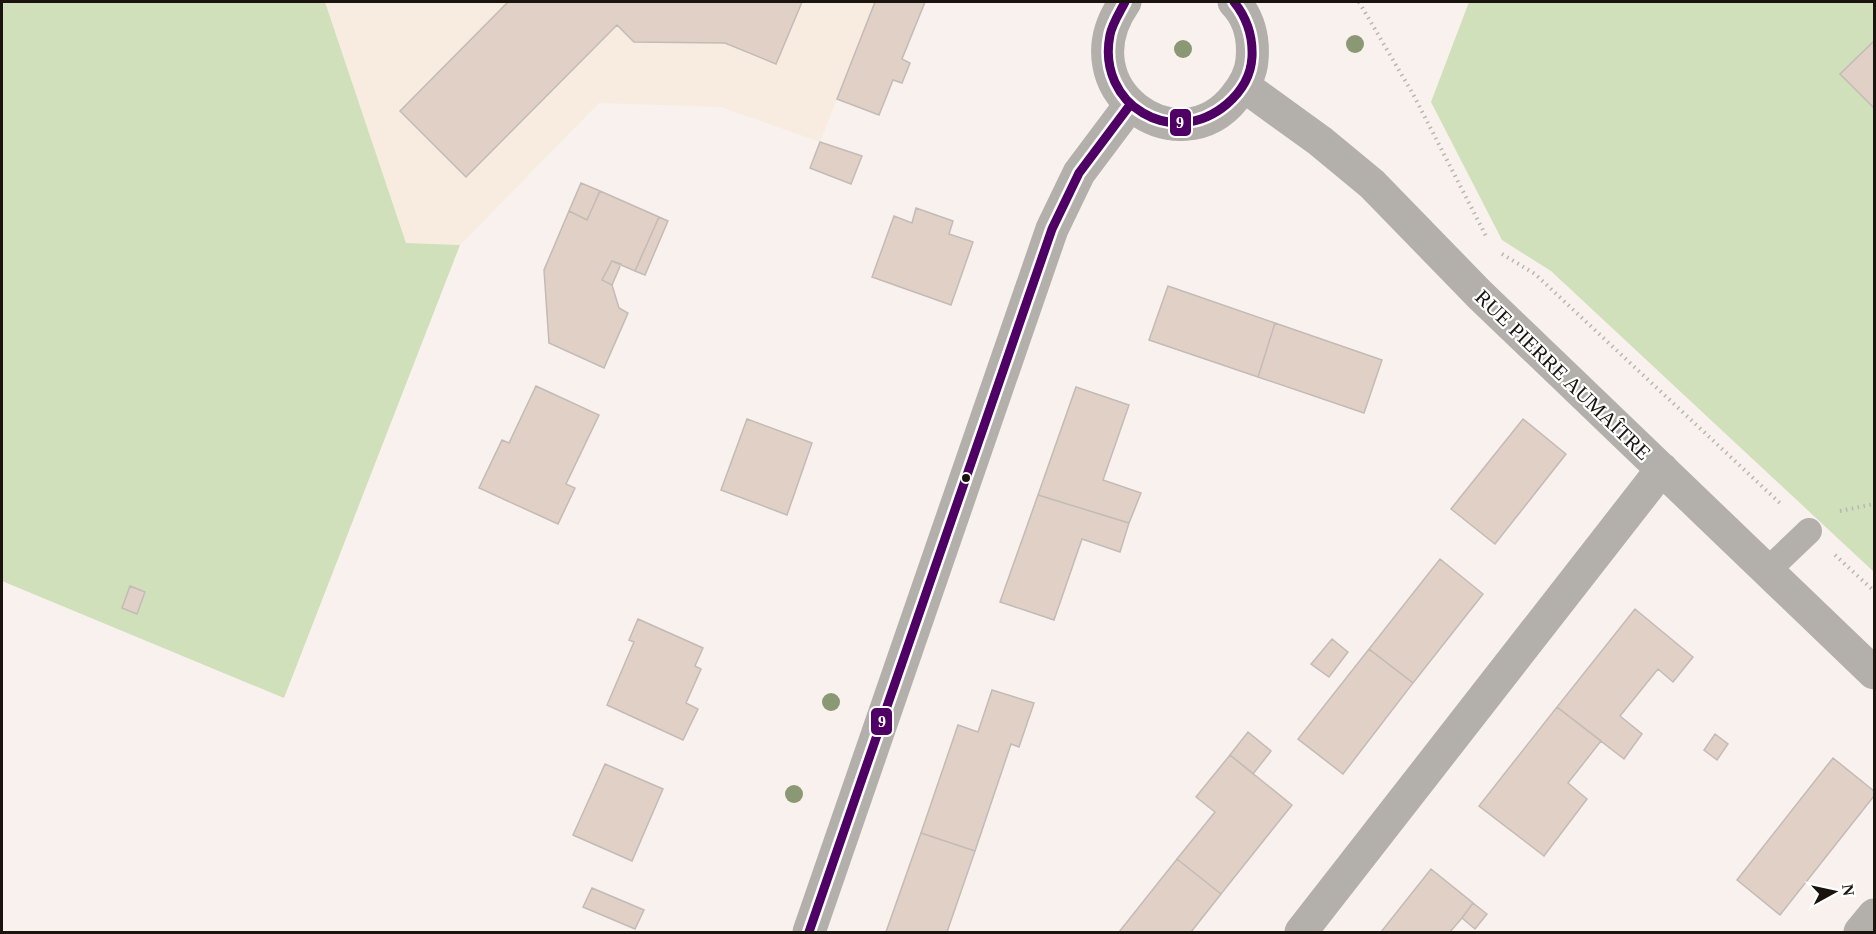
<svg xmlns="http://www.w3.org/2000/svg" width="1876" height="934" viewBox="0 0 1876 934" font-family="Georgia,serif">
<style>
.industrial{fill:#f7ecdf}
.green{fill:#cfe0ba}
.building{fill:#e1d0c5;stroke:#c2bbb6;stroke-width:1.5}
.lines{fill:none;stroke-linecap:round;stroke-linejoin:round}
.path{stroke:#b9b6b2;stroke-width:4;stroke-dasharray:1.5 4.5;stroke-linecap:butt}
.lane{stroke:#b3b0ac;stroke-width:26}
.street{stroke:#b3b0ac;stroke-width:33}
.bus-1-casing{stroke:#fff;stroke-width:14}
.bus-1{stroke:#4f0064;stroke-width:9}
.tree{fill:#8a9874}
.bus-dot{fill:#1a130e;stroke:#fff;stroke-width:2}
.labels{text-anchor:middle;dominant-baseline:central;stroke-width:4.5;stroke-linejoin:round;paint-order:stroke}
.street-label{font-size:21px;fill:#1a130e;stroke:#fff}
.line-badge{stroke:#fff;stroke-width:2}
.badge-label{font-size:16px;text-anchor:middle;font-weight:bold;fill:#fff}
</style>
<rect width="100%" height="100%" fill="#f9f1ed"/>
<path class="industrial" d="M325,2H875L820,142L721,107L599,103L460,245L406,243Z"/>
<path class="green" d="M2,2H325L406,243L460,245L284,698L2,581Z
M1469,2H1874V572L1551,271L1502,240L1431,102Z"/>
<path class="building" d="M508,2H802L776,64L725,43L634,42L617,25L466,177L400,111Z
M875,2H925L902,59L910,63L902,83L893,80L879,115L837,99Z
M1874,41V108L1840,74Z
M820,142L862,156L851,184L810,168Z
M581,183L600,191L587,220L569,211Z
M600,191L659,217L635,271L612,261L602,280L612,285L619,308L628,313L604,368L549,343L544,270L569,211L587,220Z
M916,208L953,221L949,234L973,242L951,305L872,277L894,216L912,223Z
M659,217L668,221L645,275L635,271Z
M612,261L621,264L612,285L602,280Z
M1168,286L1275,323L1258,377L1149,340Z
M1275,323L1382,360L1364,413L1258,377Z
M536,386L599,415L566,484L575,488L558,524L479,488L502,440L509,443Z
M1076,387L1129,405L1103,480L1141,493L1129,523L1038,495Z
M747,419L812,443L787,515L721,490Z
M1523,419L1566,454L1495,544L1451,509Z
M1038,495L1129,523L1120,552L1082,539L1054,620L1000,602Z
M1440,559L1483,594L1413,683L1369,649Z
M130,586L145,592L137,614L122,608Z
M1635,609L1693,657L1673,682L1658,669L1620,716L1642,734L1624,759L1557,707Z
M638,619L703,648L695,666L701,669L686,703L698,709L683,740L607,705L634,642L629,640Z
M1332,639L1348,652L1329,677L1311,664Z
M1369,649L1413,683L1343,774L1298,739Z
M992,690L1034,703L1019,747L1011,744L975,851L921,833L958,725L978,732Z
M1557,707L1601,741L1568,783L1587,799L1544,856L1479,806Z
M1248,732L1271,751L1253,774L1230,755Z
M1715,734L1728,744L1717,760L1704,750Z
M1230,755L1292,805L1221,894L1177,859L1215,812L1196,797Z
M1833,758L1874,791V796L1780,915L1737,880Z
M605,764L663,789L632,861L573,835Z
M921,833L975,851L947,932H886Z
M1177,859L1221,894L1191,932H1119Z
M1431,869L1473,903L1462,918L1450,932H1381Z
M592,888L644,910L635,929L583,907Z
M1473,903L1487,914L1475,929L1462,918Z"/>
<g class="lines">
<path class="path" d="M1359,2L1413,94L1487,238
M1502,254L1535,274L1782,505
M1840,511L1874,504
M1835,555L1874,591"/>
<path class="lane" d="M1768,570L1809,531"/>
<path class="street" d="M1125,2C1064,89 1179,168 1235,97C1244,86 1251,74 1252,60C1254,39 1249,17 1234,2
M1244,86L1320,141L1372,184L1480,295L1874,673
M809,932L1052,229L1079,173L1130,105
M1301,932L1662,469
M1860,932L1874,915"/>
<defs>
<path id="bus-1" d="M1125,2C1120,12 1112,24 1110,35C1096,105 1173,150 1227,104C1242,91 1251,76 1252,57C1253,36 1247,18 1234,2
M809,932L1052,229L1079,173L1130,105"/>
</defs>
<use href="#bus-1" class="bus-1-casing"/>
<use href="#bus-1" class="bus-1"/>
</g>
<g class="tree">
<circle cx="1355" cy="44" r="9"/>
<circle cx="1183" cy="49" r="9"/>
<circle cx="831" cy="702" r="9"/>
<circle cx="794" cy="794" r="9"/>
</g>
<circle class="bus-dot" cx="966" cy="478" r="5"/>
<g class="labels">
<g class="street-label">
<text transform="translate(1563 375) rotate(44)">RUE PIERRE AUMAÎTRE</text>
</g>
</g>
<g class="line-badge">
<rect x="1169" y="108" width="23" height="29" rx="6" fill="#4f0064"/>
<rect x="870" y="707" width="23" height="29" rx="6" fill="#4f0064"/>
</g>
<g class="badge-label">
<text x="1180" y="128">9</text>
<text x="882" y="727">9</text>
</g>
<rect width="1876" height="934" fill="none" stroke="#1a130e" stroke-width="6"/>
<g transform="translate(1834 892) rotate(82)" stroke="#ffffff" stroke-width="4.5" paint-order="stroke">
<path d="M0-4.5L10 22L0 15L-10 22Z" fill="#1a130e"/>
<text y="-9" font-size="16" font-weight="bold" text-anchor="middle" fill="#1a130e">N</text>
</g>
</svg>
